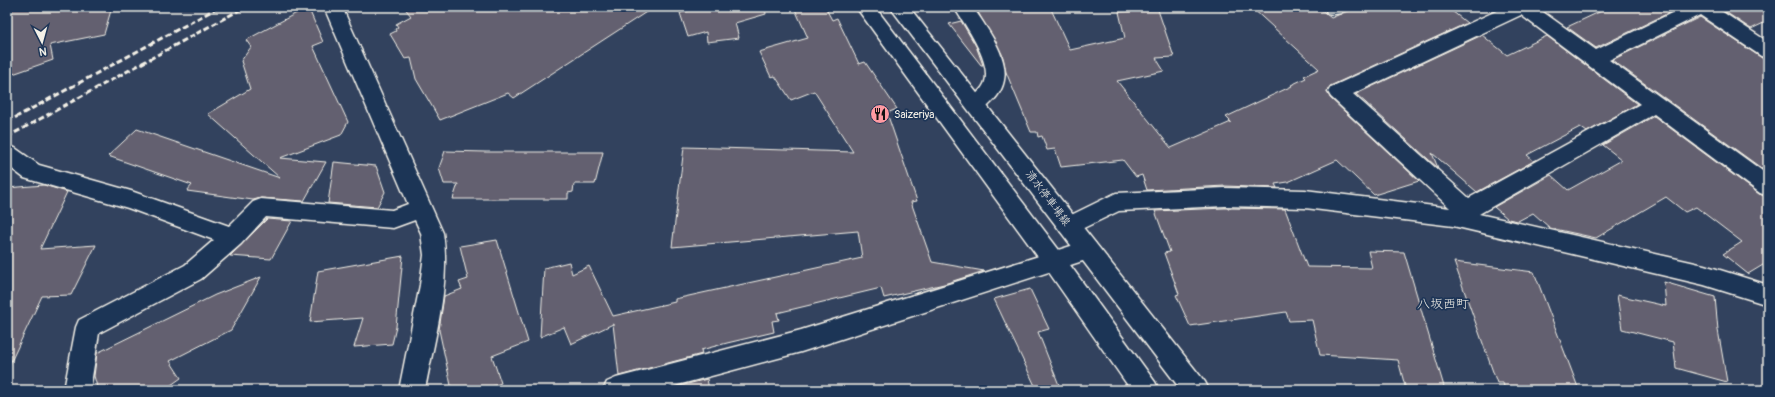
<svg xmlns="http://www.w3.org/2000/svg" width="1775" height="397" viewBox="0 0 1775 397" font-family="Pangolin,'Klee One',sans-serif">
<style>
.building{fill:#646170;stroke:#f4f1e8}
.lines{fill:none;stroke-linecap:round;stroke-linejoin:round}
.street-casing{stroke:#f4f1e8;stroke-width:3}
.primary-casing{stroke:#f4f1e8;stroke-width:3}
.street{fill:#1d3557;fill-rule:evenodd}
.primary{fill:#1d3557;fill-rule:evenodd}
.rail{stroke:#f4f1e8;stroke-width:3;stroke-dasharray:6 3;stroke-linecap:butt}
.labels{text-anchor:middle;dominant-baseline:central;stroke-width:3.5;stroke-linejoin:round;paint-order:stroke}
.poi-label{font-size:11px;fill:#f4f1e8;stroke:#1d3557;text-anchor:start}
.street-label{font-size:11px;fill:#f4f1e8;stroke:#1d3557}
.quarter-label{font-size:13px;fill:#f4f1e8;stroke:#1d3557}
</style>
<rect width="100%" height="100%" fill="#32425e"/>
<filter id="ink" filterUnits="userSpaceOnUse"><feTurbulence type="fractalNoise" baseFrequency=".025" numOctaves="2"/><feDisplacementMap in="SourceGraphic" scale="8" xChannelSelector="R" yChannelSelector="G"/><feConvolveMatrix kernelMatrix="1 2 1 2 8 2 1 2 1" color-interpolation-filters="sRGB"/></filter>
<g filter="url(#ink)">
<path class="building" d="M7,7H112L104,34L50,45L53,60L7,76Z
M308,7L323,42L313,46L348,122L341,135L280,158L326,162L304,201L261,198L253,200L187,191L192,185L108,156L137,129L280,178L208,114L250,89L241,61L251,47L246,40Z
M404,7H654L514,98L508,93L440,120L416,79L411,58L405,59L390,34L396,31L395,29L398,27L396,24L411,16Z
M703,7H765L766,14L735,23L739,38L707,42L706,32L688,37L680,13Z
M794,7H825L832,20L837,18L859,64L865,62L897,109L887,113L917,201L911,202L932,262L984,271L944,284L884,298L881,288L777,313L779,320L772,321L774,332L727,343L701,350L702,354L619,376L613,324L571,344L564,327L540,337L544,268L569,262L572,274L589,266L613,316L675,302V299L862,258L858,231L672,247L684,147L853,152L814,91L791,100L775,76L771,77L759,52L808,38Z
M975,7H1050L1070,50L1125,38L1119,12L1158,10L1174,57L1156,58L1164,71L1117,81L1171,148L1231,122L1226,117L1292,86L1291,85L1306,78L1304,76L1319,69L1251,7H1318L1331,18L1357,7H1447L1467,23L1330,86L1327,91L1330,98L1419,181L1374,195L1337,160L1288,182L1275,184L1277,188L1225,186L1147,190L1142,175L1136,177L1123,160L1061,167L1055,149L1047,150L1042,136L1038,137L1037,132H1031L1006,72L1002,54Z
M1610,7H1681L1596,48L1567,27Z
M1718,7H1768V21L1751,29Z
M1700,17L1768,62V173L1612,60Z
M961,21L976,46L983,65H981L949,24Z
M1482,35L1507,55L1547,36L1637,104L1587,132L1580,127L1527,155L1534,161L1477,192L1432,153L1438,168L1356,94Z
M1654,116L1759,194L1768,197V262L1748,274L1723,254L1742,242L1696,207L1685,212L1666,197L1596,238L1550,228L1533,213L1518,221L1508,219L1494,207L1551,175L1568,190L1622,160L1603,145Z
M445,151L486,152H603L595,184H574L573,192L568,193V199H453L458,184H444L439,168Z
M334,162L376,166L385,192L377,207L328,203Z
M44,185L67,192L40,249L96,245L71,295L42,296L7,370V188Z
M1225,208L1285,209L1307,267L1372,268L1368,251L1404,252L1445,390H1406L1398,360L1320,355L1312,320L1289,321L1286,312L1190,326L1176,295L1179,294L1164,253L1170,252L1155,211Z
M267,219L292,221L271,259L230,256Z
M497,240L528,342L492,356L501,383L484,390H452L439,330L444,296L462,289L459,282L468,279L460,246Z
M403,256L396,327L392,344L354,347L363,318L310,322L318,271Z
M1454,262L1534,272L1579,390H1505L1503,383H1497Z
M261,277L231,330L170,361L181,378L164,390H98L94,376L97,353L215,295Z
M1664,282L1715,297L1718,330L1727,382L1676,368L1673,342L1622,329L1617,295L1666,306Z
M1030,289L1049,329L1038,332L1061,390H1037L994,299Z
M707,379L709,390H665Z"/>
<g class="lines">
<defs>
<path id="street" d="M324,7H342L443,233C451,284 434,340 425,390H399L420,285L424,255L421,233L415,220L393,228L266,217L241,244L201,279L99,333L90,390H64L76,327L79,320L185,265L214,240L128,208L24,178L7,165V146L15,148L39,165L131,191L229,226L253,202L261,199L392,210L408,204Z
M954,7H973C991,36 1023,72 991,103C984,110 980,114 970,110L967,105C971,97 979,93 983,86C996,66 964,24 954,7Z
M1325,7H1343L1341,13L1334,14L1327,13Z
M1505,7H1536L1596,50L1684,7H1715L1768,42V58L1761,56L1700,15L1609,60L1768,175V196L1760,193L1654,114L1479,214L1704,265L1768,285V305L1704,285L1453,226L1305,208L1225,206L1119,211L1069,235L1061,232L1058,226L1061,220L1116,193L1225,188L1305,190L1450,208L1331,97L1328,92L1331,87ZM1521,15L1640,104L1469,198L1353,94Z
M1087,241L1095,243L1098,250L1095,257L801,352L659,390H603L607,382L616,378L801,330Z"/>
<path id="primary" d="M856,7H875L1062,254L1155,382L1159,390H1131L1046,268Z
M890,7H909L1205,382L1209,390H1181Z"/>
</defs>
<use href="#street" class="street-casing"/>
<use href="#primary" class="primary-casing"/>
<use href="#street" class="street"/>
<use href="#primary" class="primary"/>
<path class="rail" d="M7,122L219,7
M7,137L245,7"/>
</g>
</g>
<defs>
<symbol id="restaurant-disc" viewBox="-11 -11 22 22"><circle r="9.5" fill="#ff9aa2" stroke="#1d3557"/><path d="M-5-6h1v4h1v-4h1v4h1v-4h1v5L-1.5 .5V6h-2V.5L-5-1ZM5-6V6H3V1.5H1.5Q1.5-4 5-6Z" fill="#111"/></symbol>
</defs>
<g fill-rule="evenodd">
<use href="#restaurant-disc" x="869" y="103" width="22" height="22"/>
</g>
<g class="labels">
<g class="poi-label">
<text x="894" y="114">Saizeriya</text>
</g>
<g class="street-label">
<text transform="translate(1048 198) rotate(53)">清水停車場線</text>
</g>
<g class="quarter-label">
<text x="1443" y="304">八坂西町</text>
</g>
</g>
<rect width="1775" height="397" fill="none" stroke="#1d3557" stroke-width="24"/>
<rect x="12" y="12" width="1751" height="373" fill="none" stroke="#f4f1e8" stroke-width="1.5" filter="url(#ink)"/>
<g transform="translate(42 42) rotate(174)" stroke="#1d3557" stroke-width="3" paint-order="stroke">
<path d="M0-3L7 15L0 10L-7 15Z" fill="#f4f1e8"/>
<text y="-6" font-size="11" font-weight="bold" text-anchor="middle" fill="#f4f1e8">N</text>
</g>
</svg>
